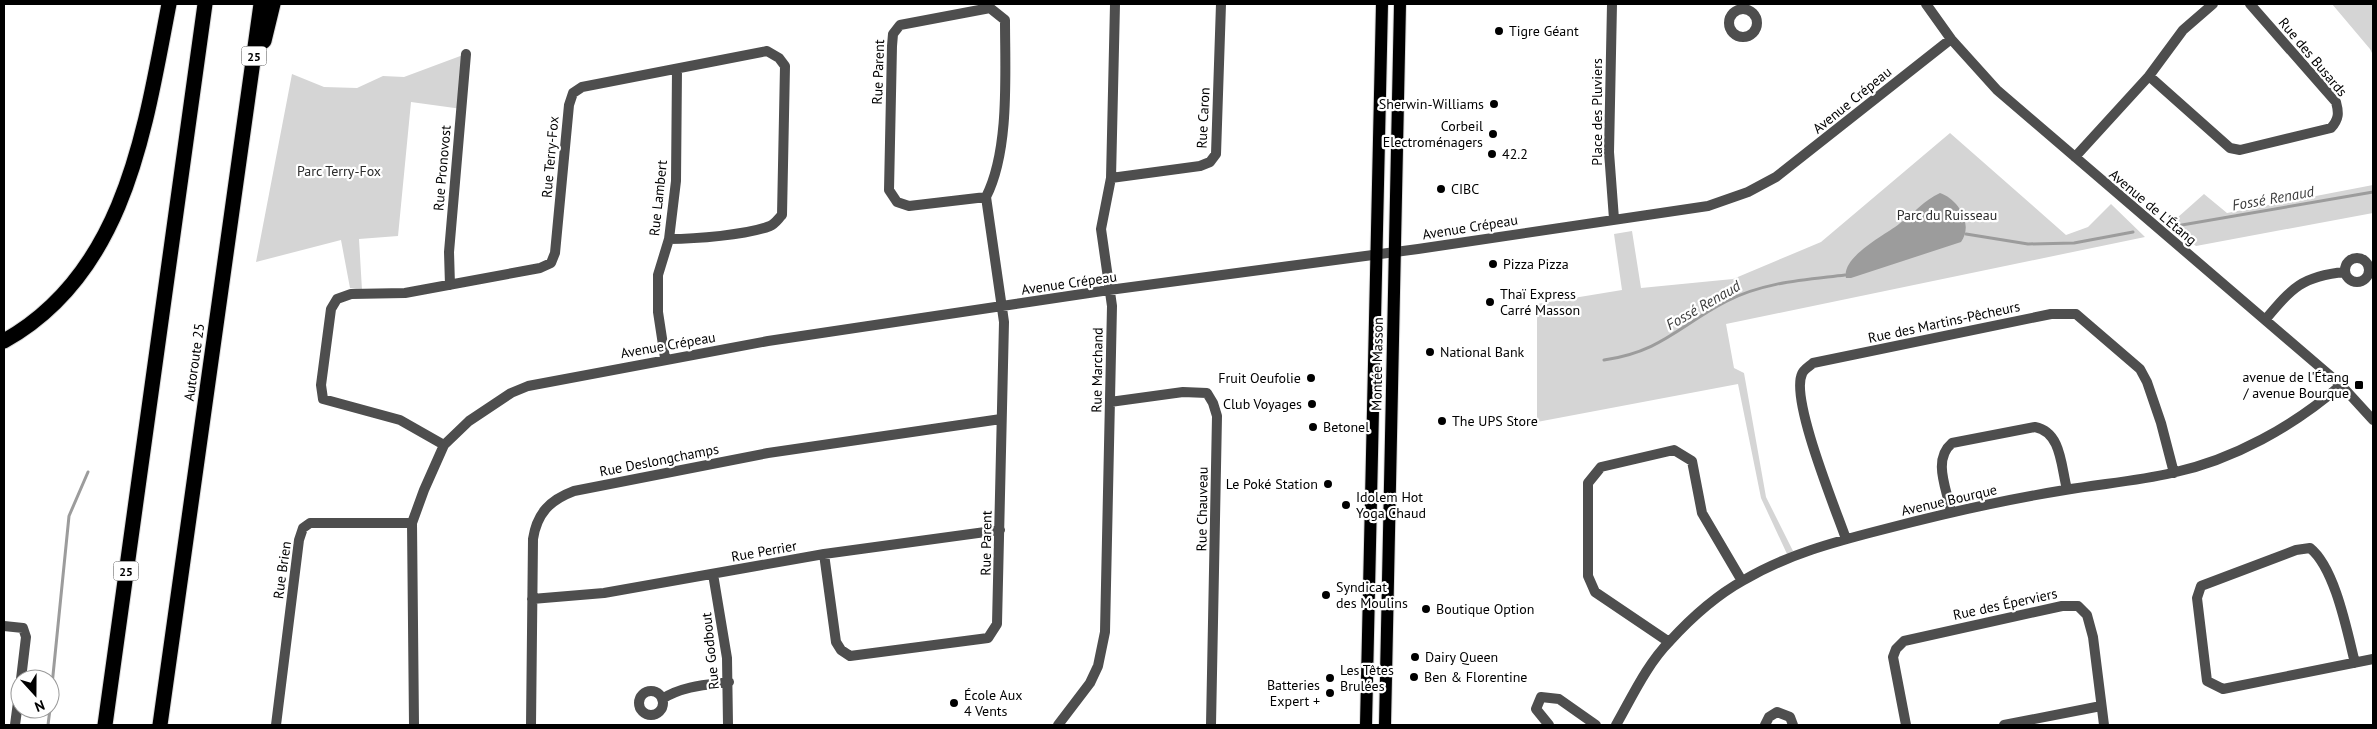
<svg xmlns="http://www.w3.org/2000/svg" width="2377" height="729" viewBox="0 0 2377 729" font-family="'PT Sans',sans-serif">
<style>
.green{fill:#d5d5d5}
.water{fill:#9c9c9c}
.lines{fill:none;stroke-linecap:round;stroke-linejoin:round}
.stream{stroke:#9c9c9c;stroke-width:3}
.primary-casing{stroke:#dbdbdb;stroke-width:14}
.motorway-casing{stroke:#dbdbdb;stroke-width:17}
.minor{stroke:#4e4e4e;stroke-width:10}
.primary{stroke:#000;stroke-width:12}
.motorway{stroke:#000;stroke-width:15}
.poi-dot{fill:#000;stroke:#fff;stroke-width:2}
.labels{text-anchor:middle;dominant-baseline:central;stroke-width:4.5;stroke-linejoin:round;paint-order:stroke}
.shield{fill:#fff;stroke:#4c4c4c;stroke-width:1}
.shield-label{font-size:12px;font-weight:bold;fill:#000}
.poi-label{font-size:14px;fill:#000;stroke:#fff;text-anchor:start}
.street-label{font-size:14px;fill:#000;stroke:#fff}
.park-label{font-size:14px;fill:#2c2c2c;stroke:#fff}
.water-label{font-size:15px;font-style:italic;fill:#3d3d3d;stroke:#fff}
</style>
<rect width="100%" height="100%" fill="#fff"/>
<path class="green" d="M2332,4H2373V55L2370,49Z
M463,55L462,109L411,102L398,236L359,239L362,290L350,288L341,240L256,262L292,74L324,87L357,88L383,76L404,77Z
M1950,133L2066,235L2088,227L2111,204L2145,237L1726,324L1734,368L1744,373L1766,497L1793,551L1787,554L1761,498L1738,384L1537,422V304L1622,290L1614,234L1632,231L1641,288L1733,279L1821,242Z
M2373,185V213L2196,246L2168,226L2204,194L2227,213Z"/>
<path class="water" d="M1940,193C1958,199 1974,224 1961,242L1851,278H1846C1841,257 1885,235 1899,224C1913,214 1924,200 1940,193Z"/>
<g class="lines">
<path class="stream" d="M2176,226L2373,192
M1966,234L2028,244L2074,243L2133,232
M1604,360C1661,352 1680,325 1727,301C1764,282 1804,280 1845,275
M50,705L69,516L88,472
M48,725L50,709"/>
<defs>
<path id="primary" d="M1366,725L1382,4
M1385,725L1400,4"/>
<path id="motorway" d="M264,41L273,4
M4,341C126,273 145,128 169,4
M105,725L205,4
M160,725L261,4"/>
</defs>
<use href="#primary" class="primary-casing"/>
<use href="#motorway" class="motorway-casing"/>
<path class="minor" d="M1612,4L1609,152L1614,219
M1926,4L1951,39L1997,90L2341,385L2373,420
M1729 23a14 14 0 1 1 28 0a14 14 0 1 1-28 0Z
M2149,76L2230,148L2240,150L2331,128C2339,119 2339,113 2336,102L2250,4
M2075,157L2149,76L2183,30L2213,4
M1111,178L1200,166L1210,162L1216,154L1221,4
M2345 270a12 12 0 1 1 24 0a12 12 0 1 1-24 0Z
M450,285L449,252L466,54
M2265,320C2292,288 2302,276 2345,272
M665,358L658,312V275L669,239L676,181L677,69
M1110,402L1183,392L1207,393L1213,403L1217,416L1211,725
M444,445L400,420L323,399L321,385L331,309L337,299L351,294L405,293L540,268L551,263L555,253L569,105L573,93L582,87L767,51L779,58L785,66L782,215C778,219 775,224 770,226C747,235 695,239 669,239
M1951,512C1947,489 1932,460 1952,443L2035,427C2062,432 2061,468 2067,489
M1846,539C1836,510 1790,399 1802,374C1803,370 1810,366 1813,363L2051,314H2076L2140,369L2147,382L2161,423L2174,473
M824,554L836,642L841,650L850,656L988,638L997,624L1004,322L986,197L909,206L897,202L889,190L892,46L893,34L900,25L990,8L1005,20C1005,72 1010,150 986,197
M713,574L727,658L728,725
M532,599L604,593L824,554L1000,530
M4,626L23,628L26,637L21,679
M1669,642L1595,592L1588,576V483L1601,467L1674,450L1692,461L1702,513L1742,581
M2355,663C2347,631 2335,568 2310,548L2296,550L2201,586L2197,598L2207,681L2223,689L2373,659
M639 703a12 12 0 1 1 24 0a12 12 0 1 1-24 0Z
M662,699C683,686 705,685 729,682
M15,725L20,687
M276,725L299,540L303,528L310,523H412
M414,725L412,523L424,490L444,445L469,421L511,393L528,386L768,341L1109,290L1418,249L1708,206L1748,192L1776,177L1951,39
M531,725L533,539C537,513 550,500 574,491L768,453L1001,419
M1058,725L1090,683L1098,666L1105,632L1112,306L1101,229L1111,178L1115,4
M1549,725L1536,709L1541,697L1559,699L1596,725
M1616,725C1632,697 1647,664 1670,641C1691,618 1717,595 1744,580C1786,555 1834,542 1881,530C1942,514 2003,500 2065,490C2100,484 2137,481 2172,473C2233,460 2294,426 2341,385
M1765,725L1769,717L1777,712L1790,717L1793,725
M1906,725L1893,657L1896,649L1904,641L2062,606H2078L2087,615L2093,637L2104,725
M2004,725L2101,706"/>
<use href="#primary" class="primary"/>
<use href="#motorway" class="motorway"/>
</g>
<g class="poi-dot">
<circle cx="1499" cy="31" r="5"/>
<circle cx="1494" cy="104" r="5"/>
<circle cx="1493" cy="134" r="5"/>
<circle cx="1492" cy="154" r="5"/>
<circle cx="1441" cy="189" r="5"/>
<circle cx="1493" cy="264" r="5"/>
<circle cx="1490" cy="302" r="5"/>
<circle cx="1430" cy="352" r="5"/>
<circle cx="1311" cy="378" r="5"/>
<rect x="2354" y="380" width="10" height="10" rx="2.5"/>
<circle cx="1312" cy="404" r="5"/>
<circle cx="1442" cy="421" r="5"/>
<circle cx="1313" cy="427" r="5"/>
<circle cx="1328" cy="484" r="5"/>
<circle cx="1346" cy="505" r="5"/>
<circle cx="1326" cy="595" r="5"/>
<circle cx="1426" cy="609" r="5"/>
<circle cx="1415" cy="657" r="5"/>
<circle cx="1414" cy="677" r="5"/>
<circle cx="1330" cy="678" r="5"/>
<circle cx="1330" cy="693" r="5"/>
<circle cx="954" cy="703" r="5"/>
</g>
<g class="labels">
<g class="shield">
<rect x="241.5" y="46.5" width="25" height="19" rx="4"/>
<rect x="113.5" y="561.5" width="25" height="19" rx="4"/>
</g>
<g class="shield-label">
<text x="254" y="56">25</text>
<text x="126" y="571">25</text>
</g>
<g class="poi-label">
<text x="1509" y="31">Tigre Géant</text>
<text x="1484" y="104" text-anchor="end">Sherwin-Williams</text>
<text x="1483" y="126" text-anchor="end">Corbeil<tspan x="1483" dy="16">Electroménagers</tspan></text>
<text x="1502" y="154">42.2</text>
<text x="1451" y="189">CIBC</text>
<text x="1503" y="264">Pizza Pizza</text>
<text x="1500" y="294">Thaï Express<tspan x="1500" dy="16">Carré Masson</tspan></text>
<text x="1440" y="352">National Bank</text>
<text x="2349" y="377" text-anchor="end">avenue de l'Étang<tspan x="2349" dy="16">/ avenue Bourque</tspan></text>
<text x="1301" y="378" text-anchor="end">Fruit Oeufolie</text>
<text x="1302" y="404" text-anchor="end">Club Voyages</text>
<text x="1452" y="421">The UPS Store</text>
<text x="1323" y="427">Betonel</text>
<text x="1318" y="484" text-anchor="end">Le Poké Station</text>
<text x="1356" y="497">Idolem Hot<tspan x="1356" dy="16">Yoga Chaud</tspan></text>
<text x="1336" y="587">Syndicat<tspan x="1336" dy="16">des Moulins</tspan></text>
<text x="1436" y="609">Boutique Option</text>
<text x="1425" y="657">Dairy Queen</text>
<text x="1340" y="670">Les Têtes<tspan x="1340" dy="16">Brulées</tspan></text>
<text x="1424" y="677">Ben &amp; Florentine</text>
<text x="1320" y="685" text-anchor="end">Batteries<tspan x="1320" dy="16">Expert +</tspan></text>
<text x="964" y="695">École Aux<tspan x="964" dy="16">4 Vents</tspan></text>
</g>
<g class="street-label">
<text transform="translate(2313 57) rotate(50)">Rue des Busards</text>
<text transform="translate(878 72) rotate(-88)">Rue Parent</text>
<text transform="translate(1852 100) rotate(-39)">Avenue Crépeau</text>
<text transform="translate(1597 112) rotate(-90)">Place des Pluviers</text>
<text transform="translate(1203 118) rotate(-87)">Rue Caron</text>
<text transform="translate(550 157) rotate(-85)">Rue Terry-Fox</text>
<text transform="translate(442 168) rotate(-85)">Rue Pronovost</text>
<text transform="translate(658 198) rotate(-84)">Rue Lambert</text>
<text transform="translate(2153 207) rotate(40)">Avenue de L'Étang</text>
<text transform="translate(1470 227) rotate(-9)">Avenue Crépeau</text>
<text transform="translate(1069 283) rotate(-8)">Avenue Crépeau</text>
<text transform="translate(1944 322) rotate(-12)">Rue des Martins-Pêcheurs</text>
<text transform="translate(668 345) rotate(-10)">Avenue Crépeau</text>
<text transform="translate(194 362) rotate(-82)">Autoroute 25</text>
<text transform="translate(1377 364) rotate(-89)">Montée Masson</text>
<text transform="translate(1097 370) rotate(-89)">Rue Marchand</text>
<text transform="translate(659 460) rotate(-11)">Rue Deslongchamps</text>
<text transform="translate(1949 500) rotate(-13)">Avenue Bourque</text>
<text transform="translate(1202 509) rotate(-89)">Rue Chauveau</text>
<text transform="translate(986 543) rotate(-89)">Rue Parent</text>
<text transform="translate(764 551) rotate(-10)">Rue Perrier</text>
<text transform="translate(282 570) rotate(-82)">Rue Brien</text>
<text transform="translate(2005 604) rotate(-12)">Rue des Éperviers</text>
<text transform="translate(710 651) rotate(-96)">Rue Godbout</text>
</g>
<g class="park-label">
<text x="339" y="171">Parc Terry-Fox</text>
<text x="1947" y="215">Parc du Ruisseau</text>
</g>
<g class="water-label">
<text transform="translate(2273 198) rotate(-10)">Fossé Renaud</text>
<text transform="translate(1703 305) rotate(-30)">Fossé Renaud</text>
</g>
</g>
<rect width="2377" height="729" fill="none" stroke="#000000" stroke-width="10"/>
<g transform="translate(35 694) rotate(159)"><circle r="24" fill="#ffffff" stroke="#999999"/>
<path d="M0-4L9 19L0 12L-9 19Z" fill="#000000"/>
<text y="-8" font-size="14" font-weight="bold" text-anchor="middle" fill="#000000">N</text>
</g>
</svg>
